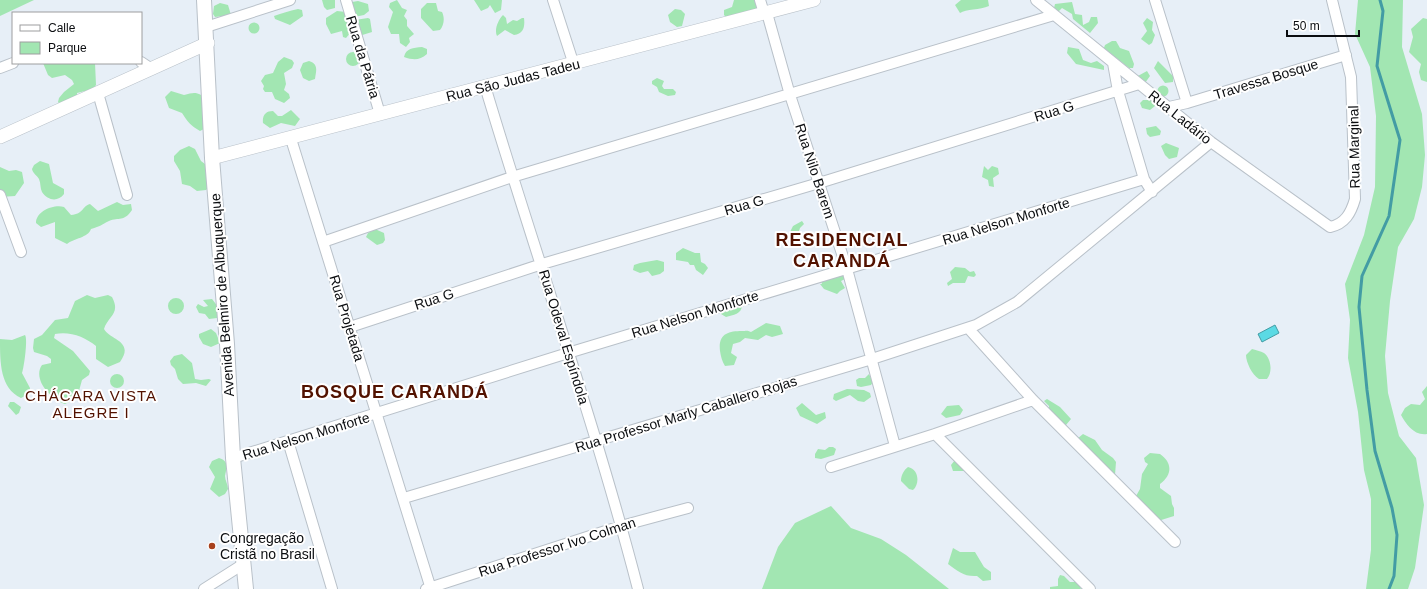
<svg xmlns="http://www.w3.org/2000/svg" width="1427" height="589" viewBox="0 0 1427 589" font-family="Helvetica,sans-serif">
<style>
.green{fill:#a2e6b2}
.water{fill:#5bdae4;stroke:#439ca4}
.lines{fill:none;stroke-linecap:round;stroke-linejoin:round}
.stream{stroke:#439ca4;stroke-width:3}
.minor-casing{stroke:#b9c1c9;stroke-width:12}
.tertiary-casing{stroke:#b9c1c9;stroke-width:14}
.secondary-casing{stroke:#b9c1c9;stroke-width:16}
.minor{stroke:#fff;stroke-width:10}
.tertiary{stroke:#fff;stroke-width:13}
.secondary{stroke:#fff;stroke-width:14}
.poi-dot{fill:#a8411d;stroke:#fff;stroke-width:1.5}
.labels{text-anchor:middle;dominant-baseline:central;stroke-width:4;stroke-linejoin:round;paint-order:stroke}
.street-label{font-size:14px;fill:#0b0d10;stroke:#fff}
.poi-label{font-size:14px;fill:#0b0d10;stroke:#fff;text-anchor:start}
.neighbourhood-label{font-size:15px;letter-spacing:1px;fill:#521200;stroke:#fff}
.district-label{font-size:18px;font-weight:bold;letter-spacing:1px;fill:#521200;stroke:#fff}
</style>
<rect width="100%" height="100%" fill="#e7eff7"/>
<path class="green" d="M0,0H34L0,16Z
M322,0H335V8L327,10L324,7Z
M397,0L402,8L407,10L404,16L407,20V26L414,34L409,38L410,42L406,47L400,43L399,34H391L388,27L393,12L389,7L390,3Z
M474,0H502L501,10L495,13L490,5L488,8L481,11Z
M734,0H759V7L752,12L727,18L724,15V10L732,7Z
M961,0H988L989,6C980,10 966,9 960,13L955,5Z
M1358,0H1403L1402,47L1422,114L1425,155L1422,187L1414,219L1398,247L1390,301L1385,356L1388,393L1399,436L1416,458L1424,505L1415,568L1408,589H1366L1371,550V499L1364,470L1358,412L1348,358L1350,320L1345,284L1364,235L1375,187L1376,116L1370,67L1355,34Z
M358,1L368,4L369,11L364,15L354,17L352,2Z
M1072,2L1075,14L1082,15L1083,25L1089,22L1091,17H1097L1098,23L1090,33L1073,19L1072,14L1062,8L1058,12L1054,8L1055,4Z
M220,3L228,5L231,15L215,17L213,14L214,6Z
M427,3H436L438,11L442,12C445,18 444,25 440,30L433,31L421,18V9Z
M298,9L302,10L303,16L290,25L275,19L274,16C282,13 289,11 298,9Z
M675,9L681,10L685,14L682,26L677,27L670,22L668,15Z
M337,11L346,12L352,31L346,38L343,37L342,31L331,34L326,24V18Z
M503,15L506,18L507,24L513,20L517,21L522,18H524C525,26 524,34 514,35L505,30L497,36C494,30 498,20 503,15Z
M368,18L370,19L372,32L359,36L355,20Z
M1147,18L1153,22L1152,30L1155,35L1152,43L1149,45L1141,39L1147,31L1143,23Z
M1423,18L1427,19V82L1421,80L1419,72L1421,64L1409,52L1413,37L1411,29Z
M248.5 28a5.5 5.5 0 1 1 11 0a5.5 5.5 0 1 1-11 0Z
M1112,41H1116L1120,48L1129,51L1134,64L1133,68H1129L1115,57L1112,59L1102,53L1105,45Z
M422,47L427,49V54C419,61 413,60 404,57C406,48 413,48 422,47Z
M1068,47L1079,49L1083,60L1091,63L1097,61L1104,66V70L1076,64L1067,53Z
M346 59a7 7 0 1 1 14 0a7 7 0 1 1-14 0Z
M284,57L292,60L294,63L292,68L284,73L286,84L284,90L289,94L290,98L284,103L275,99L272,92H265L263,89L264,86L261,81L265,75L273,73L278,62Z
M309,61C319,64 316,71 315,79L309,81L303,78L300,70L303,63Z
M1158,61L1173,76V82L1165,83L1154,68Z
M43,63H95L96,85L93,89L77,93V98L61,106L58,102L59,98L64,92L74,84L72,80L65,75L52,78L48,75Z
M1147,71L1150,76L1145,83L1136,77Z
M657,78L664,81L662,86L664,89H673L676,92L675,95L668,96L659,92L657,87L652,84V81Z
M1157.5 91a5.5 5.5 0 1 1 11 0a5.5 5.5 0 1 1-11 0Z
M171,91L184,95C197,91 198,93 209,100L204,129L200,131C191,126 187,121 182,113L169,108L165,97Z
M1143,100H1151L1155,106L1150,110L1142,108L1140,103Z
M291,110L300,119L295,126L281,123L270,128L263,123C262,115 266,111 273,111L278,116H282Z
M1156,126L1161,131L1160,135L1150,137L1147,134L1146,128Z
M1166,143L1179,148L1177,157L1169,159L1165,155L1161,146Z
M189,146L195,149L201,161L209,167V187L206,190L197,191L190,186L182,184L180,171L174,161V156L180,150Z
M40,161L49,164L53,183L64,189V194C58,202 48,201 42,192C40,188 41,184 39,179C37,175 33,174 32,169L34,165Z
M984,166L988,170L992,166L998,168L999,174L993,178L994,187L989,186L988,180L982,177Z
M0,167L9,171L16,170L22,172L24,183L15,196L0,197Z
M117,202L123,205L131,204L132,210C124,222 119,217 109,221C101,225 101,226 91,229C88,238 74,238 67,244L55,238V222L41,227L36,223C36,211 54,204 64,207L71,215C84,214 81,207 90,204L98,211Z
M802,221L804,224L800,228L798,234L794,236L789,234L793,226Z
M375,229L384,233L385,240L383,243L377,245L366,237L368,233Z
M683,248L695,253H700L701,262L705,264L708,268L703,275L696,270L694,265H690L688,262L676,260V253Z
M657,260L664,262V271L660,274L652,276L648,271L640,273L633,270L634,265L640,263Z
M955,267L965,268L970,272L974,271L976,275L974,277L968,276L965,283H953L948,286L947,283L952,279L950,272Z
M843,270L845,279L841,281L845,288L840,291L837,294L824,289L820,284H822L821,281Z
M87,295L95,298L108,295L112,297C121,314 108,316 104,329C110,340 135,341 120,362L108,367L96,359V346C85,337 70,331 55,334L54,338L73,351L90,371L89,375L82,380L77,398L65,404C51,400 32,379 42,365L51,363V359L47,356L34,352L33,348L34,339L42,335L55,320L68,318L75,301Z
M168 306a8 8 0 1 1 16 0a8 8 0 1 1-16 0Z
M212,299L219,308L217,318L209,319L205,314L199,313L196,307L198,304L204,307L208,306L203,300Z
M742,305C742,314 733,315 726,317L721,314V311Z
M766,323L780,326L783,334L772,337L766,335L758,340L745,338L740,342L733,344L731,353L737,357L734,365L725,366C722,361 721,357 720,351C718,334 728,331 742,331C746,331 747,330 751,332Z
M211,329L216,333L220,343L211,347L203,344L199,337V334Z
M25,335C28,338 24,368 22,373L30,388L29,394L21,398C0,388 0,363 0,339L12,340Z
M1252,349C1255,350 1261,351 1264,353C1271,358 1273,372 1267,379H1259C1252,375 1246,362 1246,355Z
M182,354L192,363L195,379L201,380L209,379L211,380L206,386L196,383L183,384L178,379L175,369L171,365L170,361L174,356Z
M869,374L873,382L871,385L861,387L857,386L856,380L859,378H865Z
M110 381a7 7 0 1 1 14 0a7 7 0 1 1-14 0Z
M1427,386V434C1414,436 1406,424 1401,415L1405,408L1411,404L1420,405L1425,399L1422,392Z
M847,389L864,390L870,393L871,397L864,402L858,401L850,395L836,401L833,399L834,394Z
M1047,399L1060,407L1071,419L1066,425H1063L1049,410V406L1044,401Z
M10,402H14L21,407L19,413L16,415L8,406Z
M802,403L816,415L825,412L826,418L817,424L800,416L796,408Z
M959,405L963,410L960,415L946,418L941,414L947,406Z
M1083,434L1095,440L1102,450L1113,458L1116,462L1115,475H1111L1098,457L1090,454L1077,439Z
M829,447H833L836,449L834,455L821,459L815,458V454L818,449L825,450Z
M1150,453L1160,454C1173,463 1172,475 1160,484V488L1171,496L1172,504L1174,508V516L1158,521L1136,496L1140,489L1142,474L1148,464L1145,462L1144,458Z
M219,458C230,461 226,469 225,476C225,480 228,485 228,489L225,494L219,497L210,489L215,477L209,467L212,461Z
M955,460L965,471H953L951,465Z
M908,467C919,469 920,484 913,490L909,489L901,481C901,475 904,470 908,467Z
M831,506L851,528L881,539L906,555L949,589H762L778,547L795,523Z
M953,548L960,552H975L984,567L991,572V580L983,581L977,576C964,577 958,571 948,564Z
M1060,575L1064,576L1070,582H1078L1081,589H1050V587L1058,586V579Z"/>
<path class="water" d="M1275,325L1279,333L1262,342L1258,334Z"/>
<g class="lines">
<path class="stream" d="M1380,0L1383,11L1377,66L1400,140L1389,216L1362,276L1359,307L1367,390L1375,451L1392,508L1397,535L1394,576L1389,589"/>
<defs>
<path id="minor" d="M346,0L380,114
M553,0L574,65
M760,0L764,13
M1036,0L1211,142L1330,227C1345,224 1351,213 1355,199L1351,77L1332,0
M1155,0L1187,103L1169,107
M767,13L790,95L847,269L895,446
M206,27L290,0
M141,62L150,68
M1113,63L1118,91L1144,179
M0,68L13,63
M485,86C535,254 594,419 638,589
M98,93L127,195
M1187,103L1346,55
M291,139L431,589
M0,195L21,252
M323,242L512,177L1054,15
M350,327L542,264L819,183L1139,84
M968,328L1033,400L1175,542
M935,434L1090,589
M288,441L332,589
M233,458L568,353L1144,179L1152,192
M831,467L935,434L1033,400
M404,498L872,359L976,325L1017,302L1211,142
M204,589L245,563
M426,589L621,526L688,508"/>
<path id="tertiary" d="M0,137L208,43
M212,158C413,105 614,54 814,0"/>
<path id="secondary" d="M204,0L212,158L227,344L233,458L246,589"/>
</defs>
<use href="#minor" class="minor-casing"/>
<use href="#tertiary" class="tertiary-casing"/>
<use href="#secondary" class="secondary-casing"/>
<use href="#minor" class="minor"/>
<use href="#tertiary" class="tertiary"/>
<use href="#secondary" class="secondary"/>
</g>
<circle class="poi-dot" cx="212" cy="546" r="4"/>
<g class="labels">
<g class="street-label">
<text transform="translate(363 57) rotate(73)">Rua da Pátria</text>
<text transform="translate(1266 79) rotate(-17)">Travessa Bosque</text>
<text transform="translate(513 80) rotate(-14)">Rua São Judas Tadeu</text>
<text transform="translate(1054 111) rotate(-17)">Rua G</text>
<text transform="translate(1180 117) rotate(39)">Rua Ladário</text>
<text transform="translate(1354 147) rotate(-91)">Rua Marginal</text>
<text transform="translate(815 171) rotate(72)">Rua Nilo Barem</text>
<text transform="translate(744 205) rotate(-16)">Rua G</text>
<text transform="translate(1006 221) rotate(-17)">Rua Nelson Monforte</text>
<text transform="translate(222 295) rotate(-94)">Avenida Belmiro de Albuquerque</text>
<text transform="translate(434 299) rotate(-18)">Rua G</text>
<text transform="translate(695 314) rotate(-17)">Rua Nelson Monforte</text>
<text transform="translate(347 318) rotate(73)">Rua Projetada</text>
<text transform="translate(564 337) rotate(73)">Rua Odeval Espíndola</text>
<text transform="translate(686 414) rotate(-17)">Rua Professor Marly Caballero Rojas</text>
<text transform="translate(306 436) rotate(-17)">Rua Nelson Monforte</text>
<text transform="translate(557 547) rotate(-18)">Rua Professor Ivo Colman</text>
</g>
<g class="poi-label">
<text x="220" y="538">Congregação<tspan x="220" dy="16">Cristã no Brasil</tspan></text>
</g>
<g class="neighbourhood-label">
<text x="91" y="395">CHÁCARA VISTA<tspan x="91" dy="17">ALEGRE I</tspan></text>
</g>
<g class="district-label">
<text x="842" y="240">RESIDENCIAL<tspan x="842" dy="21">CARANDÁ</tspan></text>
<text x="395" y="392">BOSQUE CARANDÁ</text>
</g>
</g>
<rect x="12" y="12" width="130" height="52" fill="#ffffff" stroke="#9d9e9f"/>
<rect x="20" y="25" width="20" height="6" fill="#ffffff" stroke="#9d9e9f"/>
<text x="48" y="32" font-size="12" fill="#0b0d10">Calle</text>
<rect x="20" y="42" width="20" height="12" fill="#a2e6b2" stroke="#9d9e9f"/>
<text x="48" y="52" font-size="12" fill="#0b0d10">Parque</text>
<path d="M1287 30v6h72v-6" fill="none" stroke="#0b0d10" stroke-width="2"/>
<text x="1293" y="30" font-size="12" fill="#0b0d10" stroke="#ffffff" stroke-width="3" paint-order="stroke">50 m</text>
</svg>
